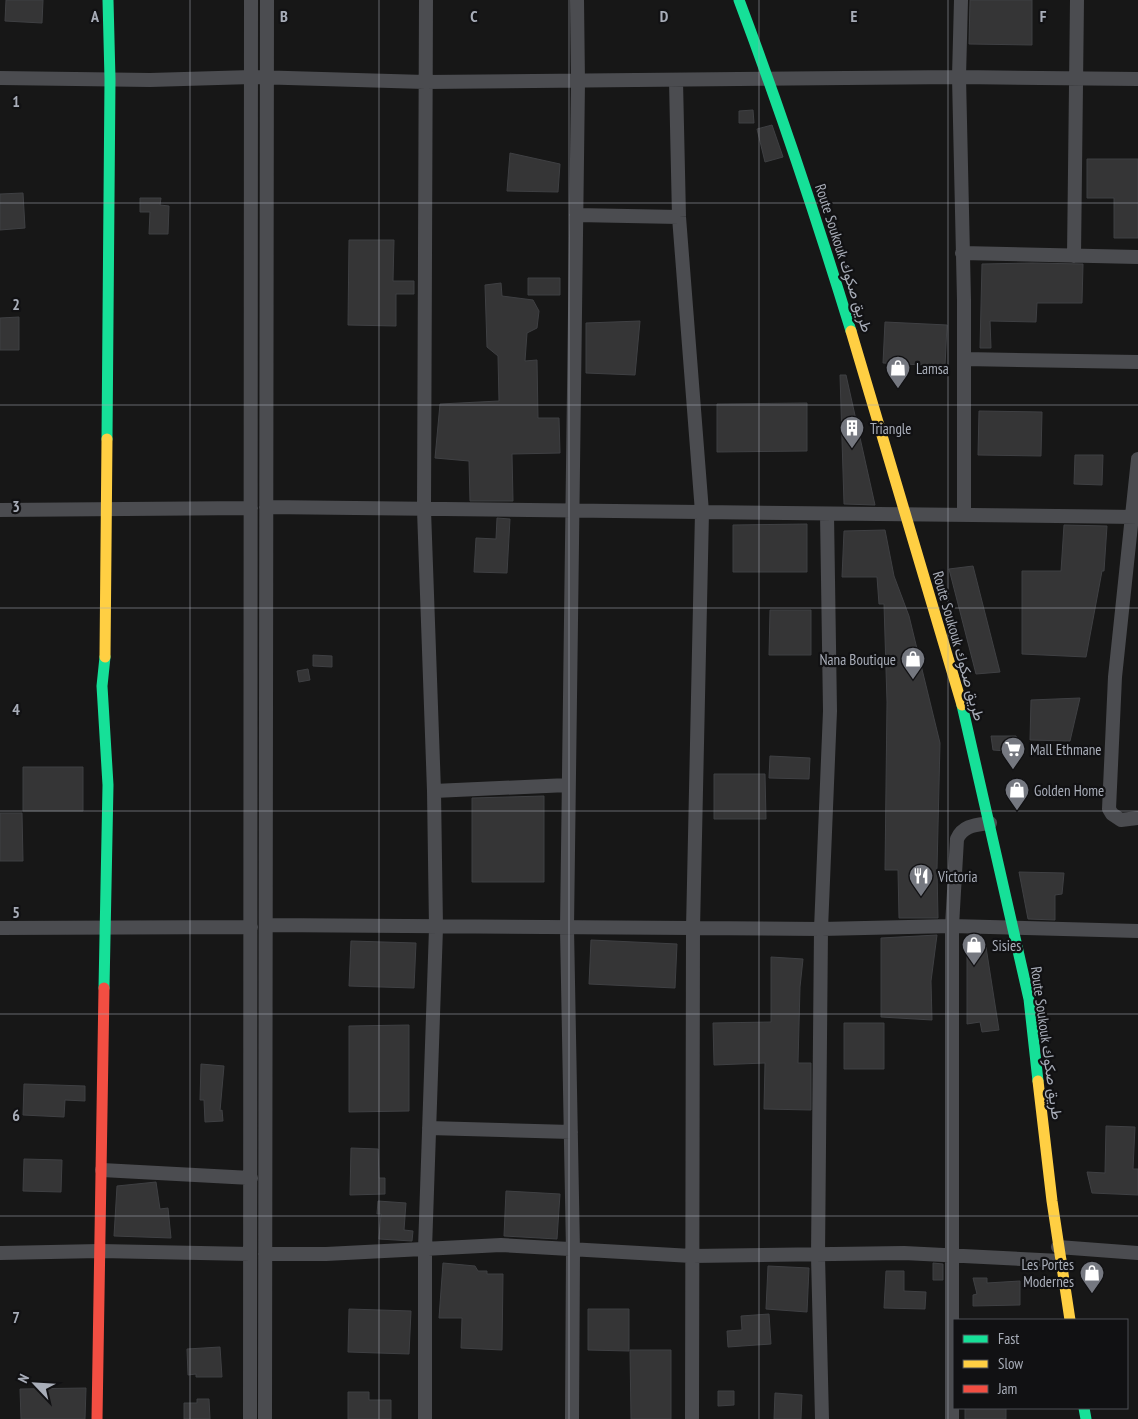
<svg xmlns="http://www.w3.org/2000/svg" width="1138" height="1419" viewBox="0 0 1138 1419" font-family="'PT Sans Narrow',Vazirmatn,sans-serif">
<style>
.building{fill:#353536;stroke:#3f4043}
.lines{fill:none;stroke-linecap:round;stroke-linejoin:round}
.street{stroke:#4b4c50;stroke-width:14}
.fast{stroke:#16e098;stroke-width:11}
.slow{stroke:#ffcf43;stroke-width:11}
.jam{stroke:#f24e42;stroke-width:11}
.grid{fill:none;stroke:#a8adb8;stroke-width:1;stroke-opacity:0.55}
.labels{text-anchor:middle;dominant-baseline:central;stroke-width:4.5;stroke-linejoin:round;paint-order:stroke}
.street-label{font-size:15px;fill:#a8adb8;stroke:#111113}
.poi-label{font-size:15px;fill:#a8adb8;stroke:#111113;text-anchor:start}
.grid-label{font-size:16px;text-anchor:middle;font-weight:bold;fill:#a8adb8;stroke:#111113;stroke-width:4.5;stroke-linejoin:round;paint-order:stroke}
</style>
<rect width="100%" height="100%" fill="#171717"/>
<path class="building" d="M6,0H43L42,23L5,21Z
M970,0H1032V45L969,44Z
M753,110L754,123H739V111Z
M772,125L783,157L765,162L757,129Z
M510,153L560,164L558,192L507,191Z
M1087,159H1138V238H1114V198H1087Z
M23,193L25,228L0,230V194Z
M140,198H161L160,205L169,206L168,234H149L150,212H140Z
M349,240H394L393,281H414V294H396V326L348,325Z
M1032,263L1083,264L1082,303H1037L1036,322L990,321L991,348H980L982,264Z
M528,278H560V295H528Z
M501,283L502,296L533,300L539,311L537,328L527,333L525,361L537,360L538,418H559L560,453L512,454L513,501H470L469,461L435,458L440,404L499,401L498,356L487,347L485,285Z
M19,317V350H0V318Z
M640,321L635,375L586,373V323Z
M885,322L947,325L945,366L883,363Z
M840,375H846L875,505L844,504Z
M807,403V451L717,452V404Z
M979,411L1042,412L1041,456L978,455Z
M1075,455H1103L1102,485L1074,484Z
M497,518L510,519L507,573L474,572L476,538L496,539Z
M807,524V572H733V525Z
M1064,525L1107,526L1104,571H1102L1086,657L1022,654V571H1061Z
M885,530L894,576L909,616L940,743L937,869L938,918H899L898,870H885L887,702L884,604H879L877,577H842L844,531Z
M973,566L1000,672L976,674L949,569Z
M770,610H811V655H769Z
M313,655L332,656V667L313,666Z
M308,669L310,680L299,682L297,671Z
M1080,698L1070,741L1030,740L1031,700Z
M991,736H1016L1019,752L993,750Z
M770,756L810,758L809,779L769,778Z
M23,767H83V811H23Z
M714,774H765L766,819H714Z
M544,796V882H472V798Z
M0,813H22L23,861H0Z
M1019,872L1064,873L1062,894L1055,895V920L1028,919Z
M937,935L931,981L932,1020L881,1017V938Z
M591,940L677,944L675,988L589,984Z
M351,941L416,943L414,988L349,986Z
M986,947L999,1030L982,1032L980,1022L967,1024V948Z
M771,957L803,959L800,987L798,1063H811V1110L764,1109L765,1063L714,1065L713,1023L771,1022Z
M844,1023H884V1069H844Z
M409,1025V1111L349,1112V1026Z
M201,1064L224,1066L220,1111L222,1110L223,1121L205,1122L204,1100H200Z
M24,1084L85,1086V1101L65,1100L64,1117L23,1115Z
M1106,1126L1135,1127L1133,1169H1138V1195L1092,1193L1087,1172L1105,1173Z
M351,1148L378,1149L379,1178H385V1194L350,1195Z
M24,1159L62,1160L61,1192L23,1191Z
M156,1182L160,1209L168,1208L171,1238L114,1236L117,1186Z
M506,1191L560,1194L557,1239L504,1236Z
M378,1201L406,1203L404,1230L413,1231L412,1241L379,1239L381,1214H377Z
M443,1263L475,1266L478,1271H487V1274H503L502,1350L461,1348L462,1318H439Z
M933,1263L943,1264V1280H933Z
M768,1266L809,1268L807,1312L766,1309Z
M886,1271H904V1291L926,1292L925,1309L884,1308Z
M973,1278H987V1283L1020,1281V1305L973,1306V1295L977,1294Z
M349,1309L411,1311L409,1354L348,1352Z
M588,1309H629V1351L588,1350Z
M769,1314L771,1344L728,1347L727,1331L742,1330L741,1316Z
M220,1347L222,1377H196V1374L188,1375L187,1349Z
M630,1350H671V1419H631Z
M86,1388L85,1419H21L20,1389Z
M718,1391H734V1405L718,1406Z
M348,1392H369V1400H391V1419H348Z
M775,1393L802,1395L801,1419H774Z
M197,1399H209L210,1419H184V1403H197Z
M965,1408H1006V1419H965Z"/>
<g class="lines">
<path class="street" d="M961,0L959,77L964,300V514
M0,78L150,80L252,77L425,82L959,77L1138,79
M676,81L679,217L702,512L693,929L692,1419
M576,215L679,217
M962,253L1138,257
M1074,256L1077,0
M964,359L1138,362
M1138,459L1115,677L1109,809L1112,814L1121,820L1138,818
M266,507L1138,517
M0,510L251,508
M434,791L568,785
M266,925L821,929L952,926L1138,931
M0,928L251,927
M429,1128L571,1132
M102,1170L251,1178
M1058,1247L1138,1253
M0,1253L100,1251L250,1254
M265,1254H326L501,1245L692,1256L904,1253L1060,1261
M250,1419L251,0
M265,1419L267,0
M425,1419V1249L436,928L434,791L424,510L426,0
M572,1419L573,1251L567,928L578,82L577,0
M822,1419L818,1256L821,929L830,711L827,514
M952,1419V926L957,839C963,825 976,825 990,823"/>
<path class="fast" d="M739,0C780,109 817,220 851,331
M107,439L110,79L108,0
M962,705L1029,999L1038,1081
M104,988L108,785L102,686L105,657
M1084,1408L1086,1419"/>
<path class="slow" d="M851,331L962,705
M105,657L107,439
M1038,1081L1052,1201L1070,1320"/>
<path class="jam" d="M97,1419L104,988"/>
</g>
<path class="grid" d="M190,0V1419M379,0V1419M569,0V1419M759,0V1419M948,0V1419M0,203H1138M0,405H1138M0,608H1138M0,811H1138M0,1014H1138M0,1216H1138"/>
<defs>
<symbol id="shop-pin" viewBox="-11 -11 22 30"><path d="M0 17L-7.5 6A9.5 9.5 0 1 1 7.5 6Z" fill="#757880" stroke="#111113"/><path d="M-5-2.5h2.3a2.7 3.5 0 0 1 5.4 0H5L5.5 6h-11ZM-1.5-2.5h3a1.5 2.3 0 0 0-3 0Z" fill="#fff"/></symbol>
<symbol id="building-pin" viewBox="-11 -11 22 30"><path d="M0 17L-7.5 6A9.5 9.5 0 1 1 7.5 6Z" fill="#757880" stroke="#111113"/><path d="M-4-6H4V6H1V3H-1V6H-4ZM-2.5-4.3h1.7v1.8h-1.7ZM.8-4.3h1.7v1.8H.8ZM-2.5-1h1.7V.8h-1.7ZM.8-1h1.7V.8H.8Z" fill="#fff"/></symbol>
<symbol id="supermarket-pin" viewBox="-11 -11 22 30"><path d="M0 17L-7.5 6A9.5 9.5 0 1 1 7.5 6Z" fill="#757880" stroke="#111113"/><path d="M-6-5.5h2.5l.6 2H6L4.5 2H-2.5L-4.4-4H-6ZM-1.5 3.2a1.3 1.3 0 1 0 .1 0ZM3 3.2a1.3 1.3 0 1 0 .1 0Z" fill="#fff"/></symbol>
<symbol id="restaurant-pin" viewBox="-11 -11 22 30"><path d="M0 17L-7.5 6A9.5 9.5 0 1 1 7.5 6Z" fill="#757880" stroke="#111113"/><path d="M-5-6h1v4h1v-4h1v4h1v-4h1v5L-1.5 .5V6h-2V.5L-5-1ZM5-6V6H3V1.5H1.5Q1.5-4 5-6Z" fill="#fff"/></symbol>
</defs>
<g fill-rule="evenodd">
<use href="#shop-pin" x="884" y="354" width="28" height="38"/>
<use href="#building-pin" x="838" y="414" width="28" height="38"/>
<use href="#shop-pin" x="899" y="645" width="28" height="38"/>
<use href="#supermarket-pin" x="999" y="735" width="28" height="38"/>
<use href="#shop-pin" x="1003" y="776" width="28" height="38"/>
<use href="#restaurant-pin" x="907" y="862" width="28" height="38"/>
<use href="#shop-pin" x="960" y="931" width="28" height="38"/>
<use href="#shop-pin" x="1078" y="1259" width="28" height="38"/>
</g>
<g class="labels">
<g class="street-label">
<text transform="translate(844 258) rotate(72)">Route Soukouk طريق صكوك</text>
<text transform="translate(959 646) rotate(74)">Route Soukouk طريق صكوك</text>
<text transform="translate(1047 1043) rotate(82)">Route Soukouk طريق صكوك</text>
</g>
<g class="poi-label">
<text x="916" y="368">Lamsa</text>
<text x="870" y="428">Triangle</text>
<text x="896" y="659" text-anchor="end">Nana Boutique</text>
<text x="1030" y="749">Mall Ethmane</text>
<text x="1034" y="790">Golden Home</text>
<text x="938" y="876">Victoria</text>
<text x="992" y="945">Sisies</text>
<text x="1074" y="1264" text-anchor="end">Les Portes<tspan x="1074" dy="17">Modernes</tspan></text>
</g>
</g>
<g class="grid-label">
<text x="95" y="22">A</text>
<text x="284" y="22">B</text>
<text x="474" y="22">C</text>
<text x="664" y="22">D</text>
<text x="854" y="22">E</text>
<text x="1043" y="22">F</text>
<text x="16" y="107">1</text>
<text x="16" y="310">2</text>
<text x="16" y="512">3</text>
<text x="16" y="715">4</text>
<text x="16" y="918">5</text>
<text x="16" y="1121">6</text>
<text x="16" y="1323">7</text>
</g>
<rect x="953" y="1319" width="175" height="90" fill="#111113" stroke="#4d4f55"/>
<rect x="963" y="1335" width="25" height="8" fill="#16e098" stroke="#4d4f55"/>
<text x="998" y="1344" font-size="15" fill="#a8adb8">Fast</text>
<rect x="963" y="1360" width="25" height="8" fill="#ffcf43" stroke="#4d4f55"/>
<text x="998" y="1369" font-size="15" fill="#a8adb8">Slow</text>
<rect x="963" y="1385" width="25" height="8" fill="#f24e42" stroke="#4d4f55"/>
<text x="998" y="1394" font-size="15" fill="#a8adb8">Jam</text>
<g transform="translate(35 1384) rotate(295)" stroke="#111113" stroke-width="4" paint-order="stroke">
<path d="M0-4L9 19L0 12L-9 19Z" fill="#a8adb8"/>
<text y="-8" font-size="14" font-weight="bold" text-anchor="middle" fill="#a8adb8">N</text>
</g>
</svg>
